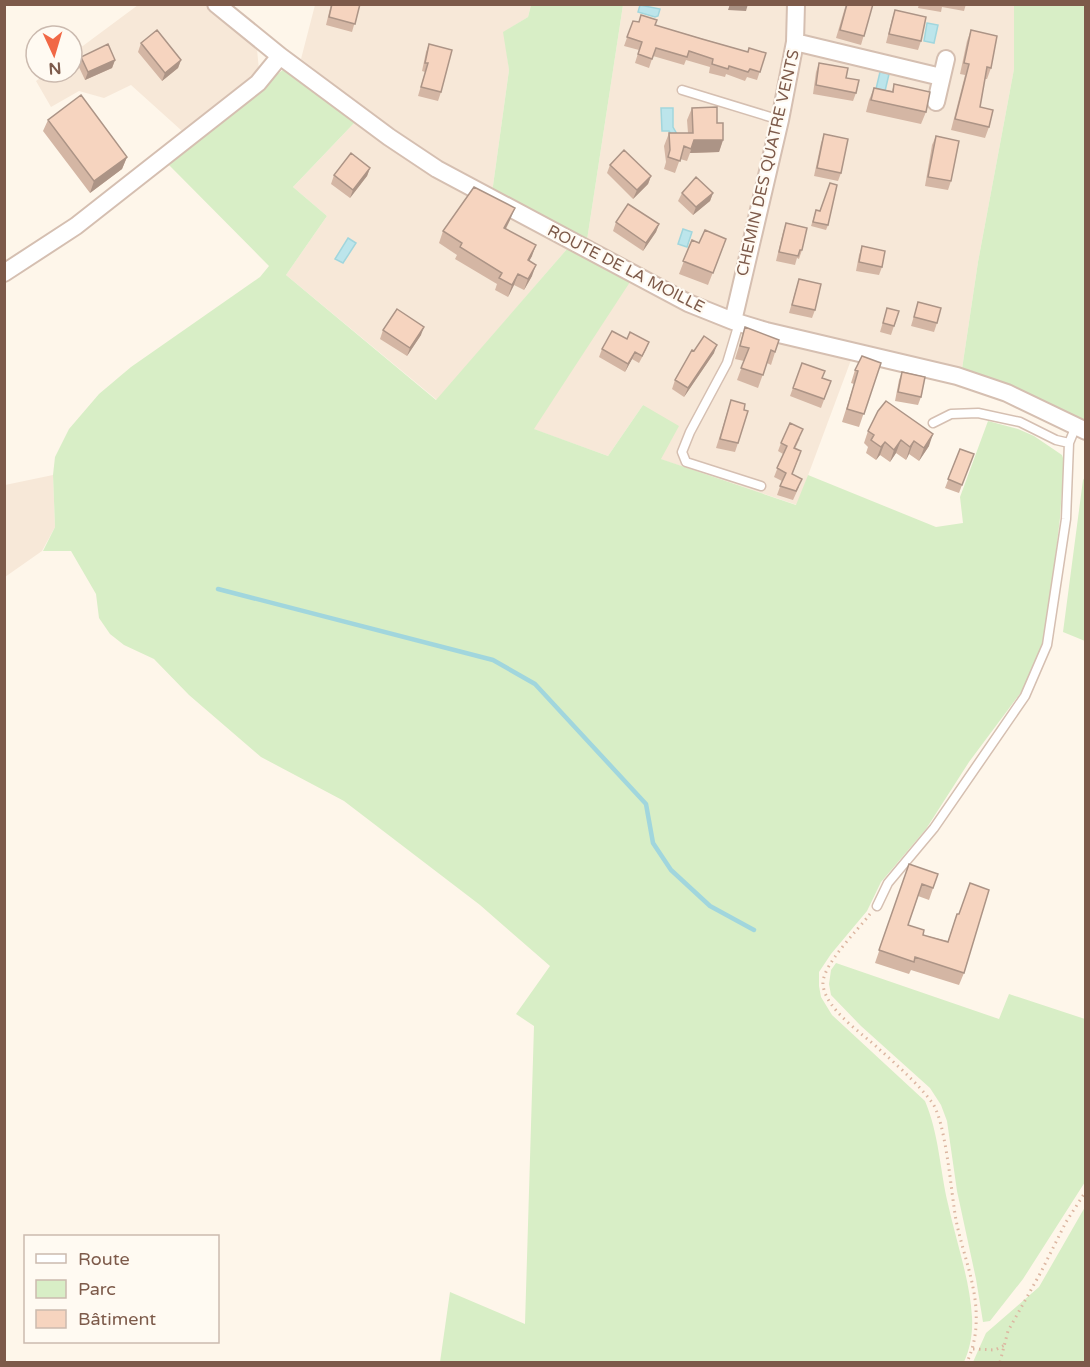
<svg xmlns="http://www.w3.org/2000/svg" width="1090" height="1367" viewBox="0 0 1090 1367" font-family="'Varela Round',sans-serif">
<style>
.residential{fill:#f7e8d8}
.green{fill:#d8eec6}
.water{fill:#bce5eb;stroke:#a1d6dd;stroke-width:1.5}
.lines{fill:none;stroke-linecap:round;stroke-linejoin:round}
.stream{stroke:#a1d6dd;stroke-width:4.5}
.service-casing{stroke:#d5bfb1;stroke-width:11}
.minor-casing{stroke:#d5bfb1;stroke-width:20}
.path{stroke:#dcb6a1;stroke-width:3;stroke-dasharray:1.5 4.5;stroke-linecap:butt}
.service{stroke:#fff;stroke-width:8}
.minor{stroke:#fff;stroke-width:16}
.wall{fill:#d4b6a4}
.shaded-wall{fill:#ac9486}
.building{fill:#f6d4bf;stroke:#ac9486;stroke-width:1.5}
.labels{text-anchor:middle;dominant-baseline:central;stroke-width:4.5;stroke-linejoin:round;paint-order:stroke}
.street-label{font-size:16px;fill:#7d5a4a;stroke:#fffaf2}
</style>
<rect width="100%" height="100%" fill="#fef6ea"/>
<path class="residential" d="M138,5H205L257,49L259,70L182,131L131,85L104,98L79,91L51,107L36,81L48,72H72V54Z
M315,5H531L528,17L504,32L509,70L492,193L436,158L366,109L301,59Z
M623,5H1014V69L978,262L962,369L857,344L797,505L660,459L643,405L608,456L533,429L639,267L587,240Z
M356,121L567,249L437,400L286,275L327,216L293,187Z
M53,475L55,527L42,551L5,577V485Z"/>
<path class="green" d="M531,5H623L587,240L492,193L509,70L503,32L528,17Z
M1014,5H1085V421L1025,393L962,369L978,262L1014,69Z
M284,69L356,121L293,187L327,216L286,275L436,400L567,249L630,282L534,429L608,456L643,405L679,426L661,459L796,505L808,475L936,527L963,523L960,497L988,421L1018,429L1034,436L1062,455L1064,461L1060,518L1049,609L1044,639L1036,666L1022,691L969,762L926,829L881,882L867,911L831,954L819,972V986L821,997L832,1015L925,1101C939,1134 940,1170 948,1204C956,1241 970,1280 972,1317C973,1333 970,1349 964,1362H440L450,1292L525,1324L534,1026L516,1014L550,966L480,905L344,801L261,757L189,695L154,659L124,645L110,634L99,618L96,594L71,551H43L55,527L53,475L55,457L69,429L99,394L131,367L260,277L269,266L166,162Z
M1085,477V641L1063,632L1083,480Z
M836,963L999,1019L1009,994L1085,1019V1182L1023,1279L990,1321L983,1322L976,1279L957,1191L947,1121L941,1105L930,1088L861,1026L831,995L829,984L831,970Z
M1085,1207V1362H973L986,1333L1039,1287Z"/>
<path class="water" d="M640,5L660,9L658,16L655,17L638,12Z
M927,23L938,25L934,43L924,41Z
M880,72L889,74L885,91L876,89Z
M661,108H673V127L677,134L673,137L669,131H662Z
M683,229L692,232L687,247L678,244Z
M348,238L356,243L343,263L335,259Z"/>
<g class="lines">
<path class="stream" d="M218,589L493,660L535,684L646,804L653,843L671,870L710,906L754,930"/>
<defs>
<path id="service" d="M682,90L780,120
M739,323L727,363L690,432L682,452L686,462L761,486
M933,423L951,414L978,413L1020,422L1056,440L1069,443
M877,906L888,883L934,828L1025,696L1047,645L1066,519L1069,443L1076,426"/>
<path id="minor" d="M216,4L280,56L389,137L437,169L688,303L733,321L766,331L957,376L1007,393L1086,431
M795,42L941,77
M936,102L946,59
M4,273L76,226L258,83L280,56
M733,321L780,120L795,42L796,4"/>
</defs>
<use href="#service" class="service-casing"/>
<use href="#minor" class="minor-casing"/>
<path class="path" d="M870,914C858,930 821,966 823,985C826,1010 862,1033 879,1049C897,1065 916,1082 931,1101C946,1119 951,1193 956,1220C962,1250 974,1279 976,1309C977,1328 975,1345 967,1362
M973,1349L995,1350L1005,1345
M1000,1362L1008,1331L1041,1272L1066,1222L1086,1191"/>
<use href="#service" class="service"/>
<use href="#minor" class="minor"/>
</g>
<path class="wall" d="M331,4H360L352,32L326,25Z
M846,4H873L861,45L836,38Z
M919,4H966L964,11L942,7L941,12L918,8Z
M895,10L921,41L918,50L886,43L892,19Z
M633,21L655,25L748,52L766,53L757,80L747,77L745,81L726,74L725,77L709,73L710,67L686,60L684,65L653,56L649,68L635,63L639,50L624,46Z
M971,30L991,68L987,79H985L980,107L989,127L985,138L951,130L965,75L960,74L967,41Z
M141,43L181,60L178,68L162,81L138,52Z
M429,44L441,92L438,101L418,96L425,72L422,71L426,52Z
M81,57L115,60L112,68L85,80L78,65Z
M819,63L846,78L856,93L853,101L813,94L816,72Z
M894,84L926,112L921,124L866,112L869,100L874,88L892,91Z
M692,108L717,123L723,140L719,152L690,153L687,161L680,159L675,173L664,169L666,162L664,146L669,133H688L687,120Z
M48,120L127,157L122,169L90,193L43,131Z
M824,134L841,173L838,181L814,176L821,143Z
M936,136L951,181L948,190L925,186L932,145Z
M610,165L651,176L648,184L633,199L607,173Z
M370,168L367,176L350,198L331,184L334,175Z
M682,193H713L710,201L693,215L678,201Z
M816,210L828,225L826,230L811,226Z
M510,220L506,229L532,256L529,261L532,276L524,290L514,285L508,297L495,290L497,284L455,259L457,255L439,243L443,231Z
M616,222L659,224L656,232L643,251L613,231Z
M786,223L802,250L799,259L797,258L795,265L776,261L783,232Z
M726,239L708,285L679,274L692,240L699,243Z
M862,246L882,267L879,275L856,271L859,255Z
M799,279L815,310L812,318L789,313Z
M918,302L937,323L934,332L911,326Z
M887,308L899,311L891,335L880,332Z
M745,327L779,340L771,365L767,363L758,388L737,380L744,361L735,359Z
M383,330L421,335L407,356L380,339Z
M627,339L649,342L646,350L639,363L632,359L625,372L599,357L602,349Z
M694,351L714,353L684,397L672,389L675,380Z
M802,363L822,378L831,381L821,408L790,396Z
M881,363L859,427L842,422L854,384L851,383L855,370Z
M902,372L921,397L918,405L895,401L899,380Z
M731,400L738,443L735,452L716,448Z
M878,411L929,446L919,461L909,454L906,460L896,453L890,462L880,455L876,460L866,453L868,447L864,443L868,431Z
M800,438L795,449L798,460L792,474L799,487L793,500L777,495L782,481L774,477L783,454L778,451L781,443Z
M960,449L974,454L959,493L945,488Z
M909,864L938,874L929,900L918,896L908,925L923,935L948,941L957,914L964,973L959,985L911,970L909,974L875,963Z"/>
<path class="shaded-wall" d="M730,4H748L746,11L728,10Z
M115,60L112,68L85,80L88,72Z
M181,60L178,68L162,81L165,73Z
M694,140H723L719,152L690,153Z
M127,157L122,169L90,193L94,181Z
M370,168L367,176L350,198L353,190Z
M651,176L648,184L633,199L637,190Z
M713,193L710,201L693,215L696,207Z
M515,208L510,220L500,239L504,228Z
M659,224L656,232L643,251L646,243Z
M536,245L532,256L523,272L528,260Z
M536,265L532,276L524,290L528,279Z
M518,274L514,285L508,297L512,285Z
M424,327L421,335L407,356L410,348Z
M717,345L714,353L684,397L688,388Z
M635,352L632,359L625,372L628,364Z
M933,434L929,446L919,461L924,448Z
M901,440L896,453L890,462L894,450Z
M914,441L909,454L906,460L910,447Z
M885,442L880,455L876,460L881,447Z"/>
<path class="building" d="M332,4H360L355,24L329,17Z
M847,4H873L864,36L840,30Z
M895,10L926,17L921,41L889,34Z
M641,15L657,20L655,25L702,39L748,52L749,48L766,53L760,72L750,69L748,72L729,66L728,69L712,64L713,59L689,51L687,57L656,48L652,59L638,54L642,42L627,37L633,21L639,22Z
M157,30L181,60L165,73L141,43Z
M971,30L997,36L991,68L987,67L980,107L993,110L989,127L955,119L969,64L964,63Z
M108,44L115,60L88,72L81,57Z
M429,44L452,50L441,92L421,87L428,63H425Z
M819,63L848,68L846,78L859,80L856,93L816,85Z
M894,84L930,92L926,112L871,100L874,88L893,92Z
M81,95L127,157L94,181L48,120Z
M717,107V123H723V140H694L691,149L684,146L680,161L668,157L670,150L669,133H693L692,108Z
M824,134L848,139L841,173L817,168Z
M936,136L959,141L951,181L928,177Z
M624,150L651,176L637,190L610,165Z
M351,153L370,168L353,190L334,175Z
M696,177L713,193L696,207L682,193Z
M830,183L837,185L828,225L813,222L816,210L820,211Z
M474,187L515,208L504,228L536,245L528,260L536,265L528,279L518,274L512,285L499,278L502,273L460,247L462,243L443,231Z
M628,204L659,224L646,243L616,222Z
M786,223L807,228L802,250H800L798,256L779,252Z
M705,230L726,239L713,273L683,261L692,240L699,243Z
M862,246L885,251L882,267L859,262Z
M799,279L821,284L815,310L792,305Z
M918,302L941,308L937,323L914,317Z
M887,308L899,311L894,326L883,323Z
M397,309L424,327L410,348L383,330Z
M745,327L779,340L775,352L771,350L763,375L741,368L749,348L740,346Z
M612,331L627,339L630,332L649,342L642,356L635,352L628,364L602,349Z
M704,336L717,345L688,388L675,380L692,350L694,351Z
M862,356L881,363L864,414L847,409L858,371L855,370Z
M802,363L825,371L822,378L831,381L824,399L793,388Z
M902,372L925,377L921,397L898,392Z
M731,400L745,404L744,410L748,411L738,443L720,439Z
M886,401L933,434L924,448L914,441L910,447L901,440L894,450L885,442L881,447L871,440L874,435L868,431L878,411Z
M790,423L803,429L794,448L801,451L792,474L802,479L796,491L780,486L786,473L777,468L787,446L781,443Z
M960,449L974,454L962,485L948,479Z
M909,864L938,874L933,888L922,884L908,925L924,930L923,935L948,942L957,914H959L970,883L989,890L964,973L915,957L914,962L879,950Z"/>
<g class="labels">
<g class="street-label">
<text transform="translate(768 163) rotate(-77)">CHEMIN DES QUATRE VENTS</text>
<text transform="translate(626 269) rotate(27)">ROUTE DE LA MOILLE</text>
</g>
</g>
<rect width="1090" height="1367" fill="none" stroke="#7d5a4a" stroke-width="12"/>
<rect x="24" y="1235" width="195" height="108" fill="#fffaf2" stroke="#cbbaaf" stroke-width="1.5"/>
<rect x="36" y="1254" width="30" height="9" fill="#ffffff" stroke="#cbbaaf" stroke-width="1.5"/>
<text x="78" y="1265" font-size="18" fill="#7d5a4a">Route</text>
<rect x="36" y="1280" width="30" height="18" fill="#d8eec6" stroke="#cbbaaf" stroke-width="1.5"/>
<text x="78" y="1295" font-size="18" fill="#7d5a4a">Parc</text>
<rect x="36" y="1310" width="30" height="18" fill="#f6d4bf" stroke="#cbbaaf" stroke-width="1.5"/>
<text x="78" y="1325" font-size="18" fill="#7d5a4a">Bâtiment</text>
<g transform="translate(54 54) rotate(176)"><circle r="28" fill="#fffaf2" stroke="#cbbaaf" stroke-width="1.5"/>
<path d="M0-4.5L10 22L0 15L-10 22Z" fill="#f16846"/>
<text y="-9" font-size="16" font-weight="bold" text-anchor="middle" fill="#7d5a4a">N</text>
</g>
</svg>
